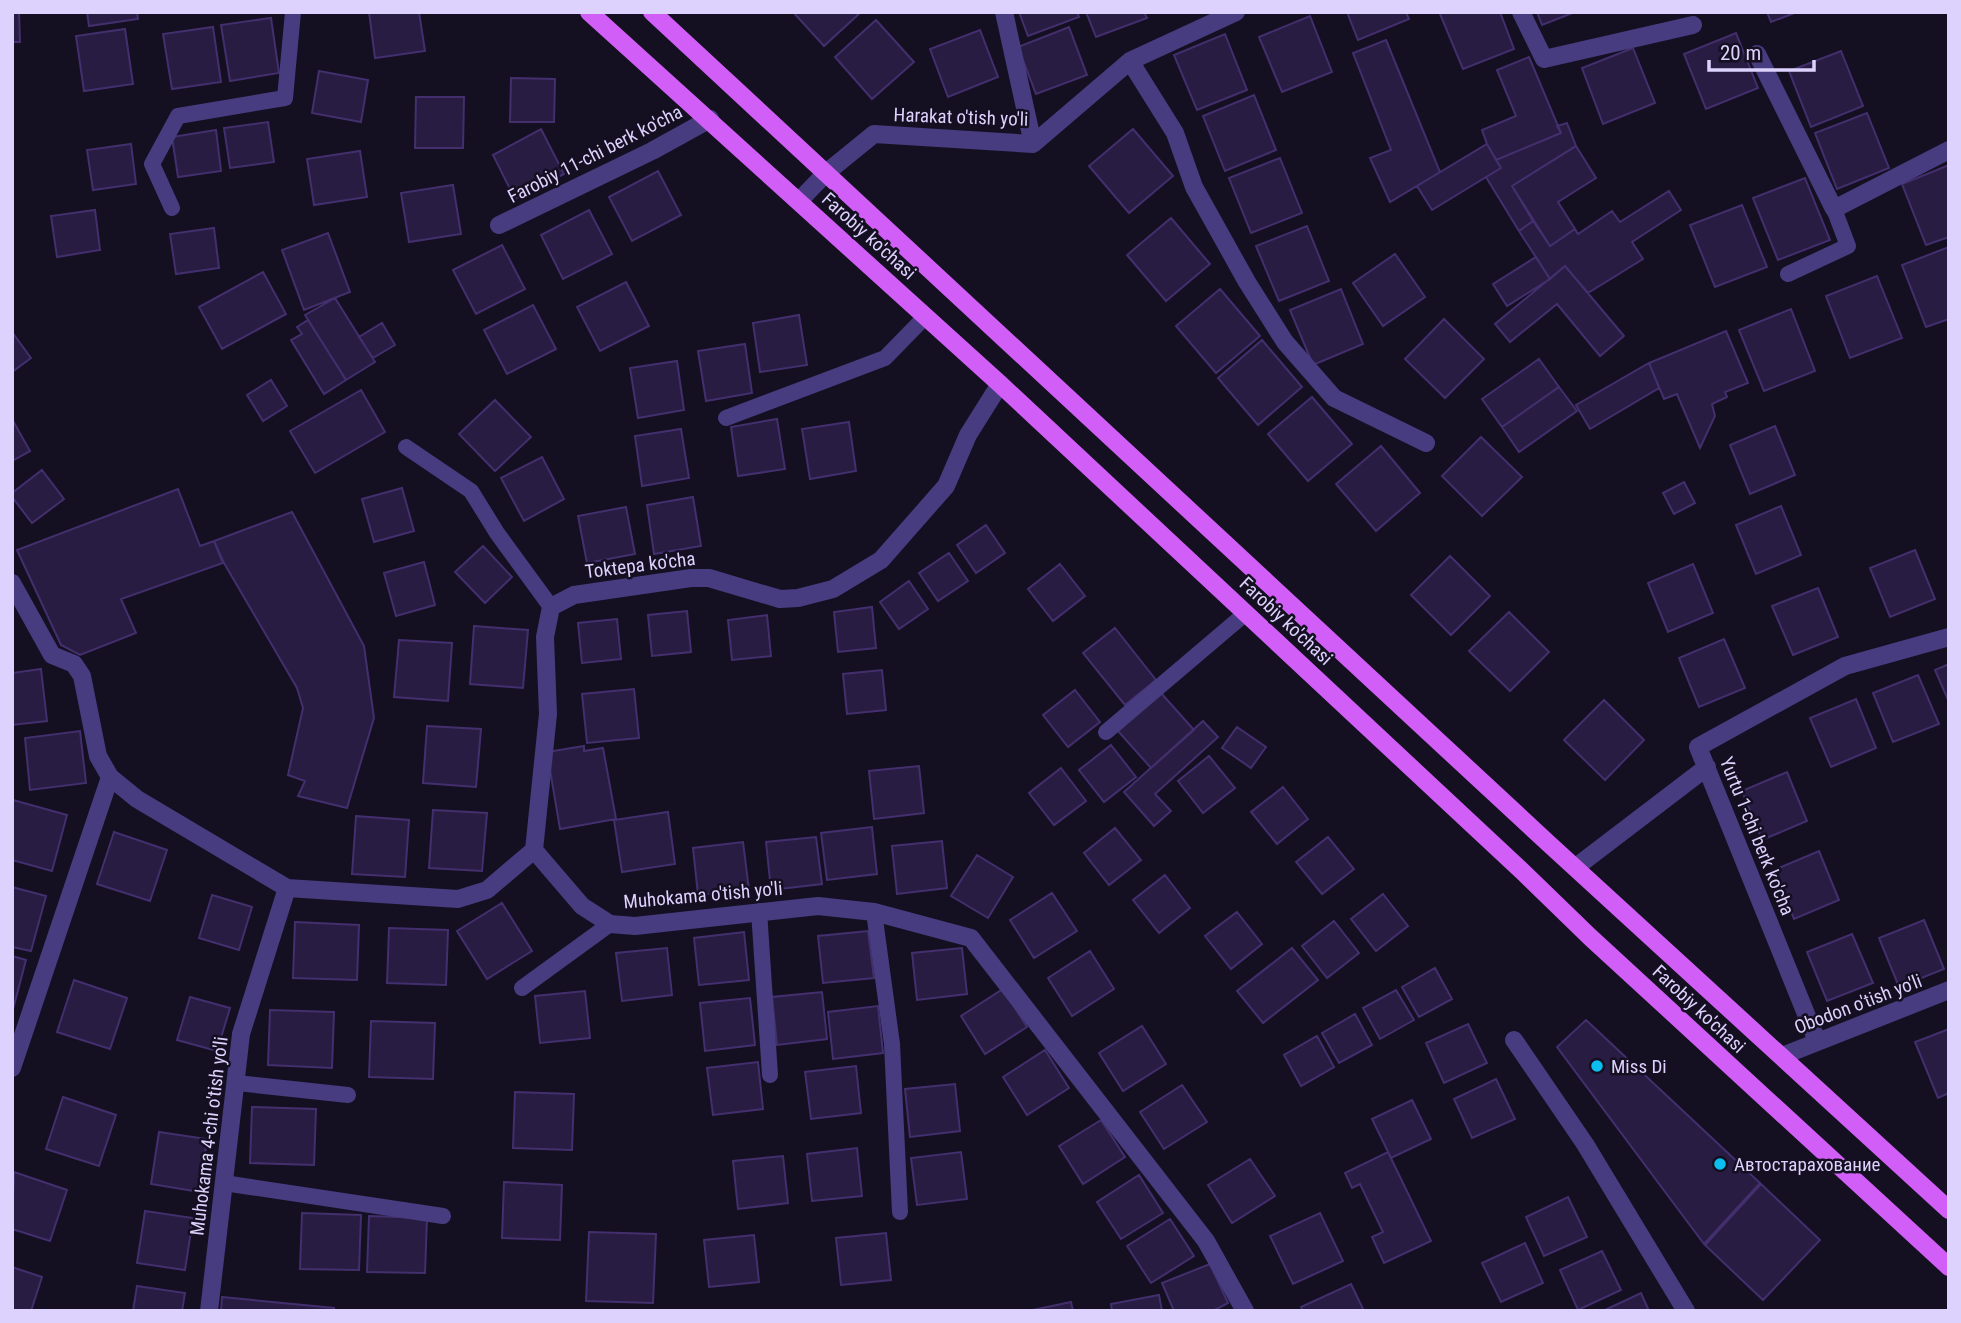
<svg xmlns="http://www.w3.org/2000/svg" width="1961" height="1323" viewBox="0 0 1961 1323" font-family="'Roboto Condensed',sans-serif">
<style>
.building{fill:#281c42;stroke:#432f6d;stroke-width:2}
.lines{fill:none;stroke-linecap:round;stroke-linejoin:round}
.service{stroke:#473c7f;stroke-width:16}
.minor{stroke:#473c7f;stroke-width:18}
.primary{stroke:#d15ff7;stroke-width:18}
.poi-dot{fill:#0cbdef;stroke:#150f22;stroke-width:2.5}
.labels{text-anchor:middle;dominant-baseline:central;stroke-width:5;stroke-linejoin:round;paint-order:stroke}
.street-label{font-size:19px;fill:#dcd2fd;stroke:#150f22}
.poi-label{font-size:19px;fill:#dcd2fd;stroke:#150f22;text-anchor:start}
</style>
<rect width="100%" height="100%" fill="#150f22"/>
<path class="building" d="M12,12H19L20,42H12Z
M87,12H137L138,19L89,26Z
M369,12H419L425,51L375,58Z
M793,12H861L824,46Z
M1019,12H1077L1079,17L1028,36Z
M1086,12H1144L1147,18L1096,37Z
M1347,12H1406L1409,19L1358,40Z
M1444,12H1500L1514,49L1463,69L1440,14Z
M1537,12H1575L1542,25Z
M1767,12H1797L1771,22Z
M1310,16L1332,72L1282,92L1259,37Z
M271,18L279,73L230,81L221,25Z
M876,20L914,62L872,99L835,57Z
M213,27L221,82L172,89L163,34Z
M1069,27L1087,75L1036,94L1018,47Z
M125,29L133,84L84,91L76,36Z
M980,30L998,77L948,97L930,49Z
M1736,33L1758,88L1706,109L1684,54Z
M1225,34L1247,90L1197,110L1174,55Z
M1386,40L1440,172L1390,202L1370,158L1391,150L1353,53Z
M1633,48L1655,103L1603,124L1582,68Z
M1841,51L1863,106L1811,127L1789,71Z
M1529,57L1561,133L1496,160L1487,144L1482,130L1516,116L1497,70Z
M319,71L368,80L361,122L312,113Z
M511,78L555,79L554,122H510Z
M1254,95L1276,150L1225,171L1203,116Z
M416,97H464L463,148H415Z
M1867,113L1889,168L1837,189L1815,133Z
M268,122L274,162L230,168L224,128Z
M1567,123L1576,146L1512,186L1533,221L1519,231L1486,177L1501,168L1496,160L1561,133L1557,126Z
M541,129L564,174L515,199L493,155Z
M1133,129L1173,176L1129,213L1089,166Z
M216,130L221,171L178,177L172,137Z
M131,144L136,184L93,190L87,150Z
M1487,144L1501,168L1432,210L1417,186Z
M1576,146L1596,178L1558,202L1575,229L1550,246L1512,186Z
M360,151L367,197L314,205L307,159Z
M1280,158L1302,213L1251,233L1229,178Z
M1949,165V237L1926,245L1902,184Z
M658,171L681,215L632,241L609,197Z
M1805,178L1830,240L1778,260L1753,198Z
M453,185L461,234L409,242L401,193Z
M1669,191L1681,210L1632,242L1643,259L1588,293L1565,266L1550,279L1519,231L1533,221L1550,246L1575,229L1578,234L1612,211L1620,222Z
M1742,205L1767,267L1715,287L1690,225Z
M95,210L100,250L57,257L51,216Z
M589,210L612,254L563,279L541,235Z
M1171,218L1210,264L1166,301L1127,255Z
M1307,226L1329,281L1279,301L1256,246Z
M214,228L219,268L176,274L170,234Z
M328,233L350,292L304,310L282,250Z
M502,245L525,289L476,314L453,270Z
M1949,247V319L1926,327L1902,265Z
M1395,254L1425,297L1383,326L1353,283Z
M1536,257L1550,279L1507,306L1493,284Z
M1565,266L1624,336L1600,356L1557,304L1510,342L1495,324Z
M263,272L286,314L222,349L199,307Z
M1877,276L1902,338L1850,358L1826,296Z
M626,282L649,326L600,351L577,307Z
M1220,289L1260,336L1216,373L1176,326Z
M1341,289L1363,344L1313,365L1290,310Z
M335,298L375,362L346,380L305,315Z
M533,305L556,349L507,374L484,330Z
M1791,309L1815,371L1764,391L1739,330Z
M799,315L807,365L760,372L753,323Z
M1444,319L1484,359L1445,398L1405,359Z
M308,320L346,380L324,394L291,340L302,334L297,327Z
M382,323L395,345L373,358L359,337Z
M1726,331L1748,383L1725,392L1727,397L1712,404L1715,416L1700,448L1677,394L1664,399L1649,363Z
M12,332L31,358L12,372Z
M1262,340L1302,387L1258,425L1218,378Z
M745,344L752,393L706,401L698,351Z
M1539,359L1559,387L1502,427L1482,399Z
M677,361L684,410L638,418L630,368Z
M1649,363L1659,388L1590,429L1576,405Z
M271,380L287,406L263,421L247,395Z
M1559,387L1577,411L1519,452L1502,427Z
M361,390L385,432L315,473L290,431Z
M1312,397L1352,444L1308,481L1268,434Z
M495,400L531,437L495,471L459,434Z
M12,419L30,451L12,461Z
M777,419L785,469L738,476L731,427Z
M849,422L856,471L810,479L802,429Z
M1775,426L1795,475L1750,494L1730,445Z
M681,429L689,478L642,486L635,436Z
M1481,437L1522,477L1482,516L1442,476Z
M1381,446L1420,493L1376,531L1336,484Z
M542,457L564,499L524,521L501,478Z
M42,470L64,499L32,523L12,497V493Z
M1684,482L1695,503L1674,514L1663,493Z
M402,488L414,531L374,542L362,499Z
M178,489L200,546L214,541L223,563L121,599L136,633L80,655L61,645L17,550Z
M693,497L701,546L654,554L647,505Z
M1781,506L1801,555L1756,574L1736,525Z
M626,507L635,554L587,563L578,516Z
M292,512L364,646L374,718L347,808L298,796L305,781L288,775L303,708L297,688L224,563L214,541Z
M986,525L1005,553L976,573L957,545Z
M483,546L512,577L485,603L455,572Z
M1915,550L1935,599L1890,617L1870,568Z
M949,553L968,581L938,601L919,573Z
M1450,556L1490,596L1451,635L1411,595Z
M424,562L435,605L396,616L384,573Z
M1060,564L1085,596L1053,621L1028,589Z
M1693,564L1713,613L1668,632L1648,583Z
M909,581L928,609L899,629L880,602Z
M1818,588L1838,637L1793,655L1772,606Z
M872,607L876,648L838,652L834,612Z
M687,611L691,652L652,656L648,615Z
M1509,612L1549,652L1510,691L1469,651Z
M767,615L771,656L732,660L728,620Z
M617,619L621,659L582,663L578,623Z
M474,626L528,630L523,688L470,684Z
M1115,628L1156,680L1125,705L1083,653Z
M1724,639L1745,688L1699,707L1679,658Z
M399,640L452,643L448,701L394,697Z
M1949,664V702L1935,670Z
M41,669L47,721L12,725V673Z
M882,670L886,710L847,714L843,674Z
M1918,675L1939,724L1893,742L1873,693Z
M634,689L639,738L587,743L582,694Z
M1075,690L1100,722L1068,747L1043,715Z
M1161,693L1194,730L1151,768L1118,731Z
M1856,699L1876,748L1831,767L1810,718Z
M1604,700L1644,740L1605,780L1564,740Z
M1203,721L1218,737L1155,794L1171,811L1154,826L1124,792Z
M427,726L481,729L476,787L423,783Z
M1237,727L1266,747L1251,768L1222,748Z
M80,731L86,783L30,790L25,738Z
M1111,745L1136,777L1104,802L1079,770Z
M584,746V751L603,748L616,819L560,829L547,752Z
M1209,756L1235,788L1203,813L1178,781Z
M919,766L924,813L874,819L869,771Z
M1061,768L1086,801L1054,825L1029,793Z
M1787,772L1807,821L1762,840L1742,791Z
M1283,787L1308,819L1277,844L1251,812Z
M13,800L67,815L52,871L12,860Z
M433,810L487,813L482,871L429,868Z
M668,812L675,864L622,872L614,820Z
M356,816L409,820L405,877L352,874Z
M872,827L877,874L827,880L821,833Z
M1115,828L1141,860L1109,885L1084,853Z
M114,832L167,850L150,901L97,884Z
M816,837L822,884L771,890L766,842Z
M1328,837L1354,869L1322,894L1296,862Z
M942,841L947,888L897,894L892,846Z
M743,842L749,890L698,895L693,848Z
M1819,851L1839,900L1794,919L1774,870Z
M977,855L1013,877L988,918L951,896Z
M1165,875L1190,908L1159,933L1133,900Z
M12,887L46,896L31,951L12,947Z
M1052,893L1077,931L1034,958L1010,920Z
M1383,894L1408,926L1376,951L1351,919Z
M212,895L252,907L239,950L199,938Z
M502,903L532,951L487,979L457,931Z
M1237,912L1262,944L1231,969L1205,936Z
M1924,920L1944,969L1899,987L1879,938Z
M1334,921L1359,953L1327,978L1302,946Z
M295,922L359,925L357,980L293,978Z
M389,928L448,930L446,985L387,983Z
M868,931L874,978L823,983L818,936Z
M744,932L749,980L699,985L694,938Z
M1852,934L1873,983L1827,1001L1807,952Z
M667,948L672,995L622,1001L616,953Z
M962,948L967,994L917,1000L912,953Z
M1292,948L1318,980L1263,1023L1237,991Z
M1090,951L1114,989L1072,1016L1048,978Z
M12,956L26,960L12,1013Z
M1435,968L1452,999L1419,1017L1402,987Z
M74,980L127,998L110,1049L57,1032Z
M1003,989L1027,1027L985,1054L961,1016Z
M1396,990L1414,1020L1380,1039L1363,1008Z
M585,991L590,1038L540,1043L535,996Z
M822,992L827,1039L777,1045L772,997Z
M190,997L230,1008L217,1051L177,1040Z
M750,998L755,1045L705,1051L700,1003Z
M878,1006L883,1053L833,1059L828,1012Z
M270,1010L334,1012L332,1068L268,1065Z
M1355,1014L1372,1045L1339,1063L1322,1033Z
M1586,1020L1760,1183L1704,1244L1557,1047Z
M371,1021L435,1023L433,1079L369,1077Z
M1468,1024L1487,1063L1444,1083L1426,1043Z
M1142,1026L1166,1064L1123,1091L1099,1053Z
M1949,1029V1093L1938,1098L1915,1042Z
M1317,1036L1334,1067L1301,1086L1284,1055Z
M1045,1050L1069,1088L1027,1115L1003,1077Z
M758,1062L763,1109L713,1115L707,1068Z
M856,1066L861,1113L811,1119L805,1072Z
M1496,1079L1515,1119L1472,1138L1454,1099Z
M955,1084L960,1131L910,1137L905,1089Z
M1182,1085L1207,1122L1164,1149L1140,1112Z
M515,1092L574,1094L572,1150L513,1148Z
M63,1097L116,1115L99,1166L46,1149Z
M1412,1100L1431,1139L1391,1158L1372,1119Z
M252,1107L316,1109L314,1165L250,1163Z
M1101,1120L1125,1157L1083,1184L1059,1146Z
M159,1132L207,1139L200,1192L151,1184Z
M857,1148L862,1196L812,1201L807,1154Z
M961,1152L967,1199L917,1205L911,1158Z
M1388,1152L1431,1241L1384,1263L1372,1237L1383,1232L1360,1184L1352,1188L1345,1173Z
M783,1156L788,1203L738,1209L733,1161Z
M1250,1159L1275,1196L1232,1223L1208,1185Z
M14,1172L67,1190L50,1241L12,1229Z
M1139,1175L1163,1213L1121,1239L1097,1202Z
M504,1182L562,1185L560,1240L502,1238Z
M1761,1184L1820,1240L1763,1300L1705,1245Z
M1568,1197L1587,1237L1544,1256L1526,1217Z
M145,1211L193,1218L185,1270L137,1263Z
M302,1213L361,1215L359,1270L300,1269Z
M1320,1213L1343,1261L1293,1284L1270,1236Z
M369,1216L427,1218L425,1273L367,1272Z
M1170,1219L1194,1256L1151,1283L1127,1246Z
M589,1232L656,1234L653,1303L586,1301Z
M886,1233L891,1280L841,1285L836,1238Z
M754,1235L759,1282L709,1287L704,1240Z
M1525,1243L1543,1283L1501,1302L1482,1263Z
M1602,1251L1621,1290L1578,1310L1560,1270Z
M1210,1264L1228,1303L1213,1311H1174L1162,1283Z
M12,1267L42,1277L31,1311H12Z
M1351,1284L1364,1311H1303L1301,1307Z
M137,1286L185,1293L182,1311H133Z
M1641,1293L1649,1311H1605V1310Z
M1159,1295L1162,1311H1112L1111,1304Z
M222,1297L334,1308V1311H221Z
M1071,1302L1073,1311H1028Z"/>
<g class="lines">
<path class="service" d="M172,208L152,164L178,116L285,98L293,12
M1788,274L1848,246L1834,209
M726,418L885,358L926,316
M406,447L471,491L497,533L551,607
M1106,732L1246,613
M759,911L770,1075
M874,912L892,1044L900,1212
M522,988L610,924
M237,1083L348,1095
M224,1183L443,1216"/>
<path class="minor" d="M1004,12L1033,144
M1521,12L1544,59L1693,25
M1757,54L1834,209L1949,150
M1130,61L1175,133L1194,187L1247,282L1285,342L1334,398L1426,443
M799,201L826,173L874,134L1033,144L1130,61L1236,12
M499,225L652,151L710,119
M12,583L52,655L74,664L82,676L98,756L110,777L137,799L287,888L458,899L487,890L534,850L582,906L610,924L635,926L818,906L874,912L971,938L1206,1241L1245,1311
M534,850L548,714L545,637L551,607L574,595L691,578H709L780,599L798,598L833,589L881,560L946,486L968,435L1000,384
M1576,867L1707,767
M1514,1040L1585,1144L1686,1311
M1817,1041L1698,747L1845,666L1949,637
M1782,1056L1949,990
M12,1068L110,777
M209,1311L241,1034L287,888"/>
<path class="primary" d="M589,12L1000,384L1523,872L1590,937L1949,1267
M652,12L1548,843L1949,1210"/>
</g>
<g class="poi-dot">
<circle cx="1597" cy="1066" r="7"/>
<circle cx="1720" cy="1164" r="7"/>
</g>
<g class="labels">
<g class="street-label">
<text transform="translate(961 117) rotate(2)">Harakat o'tish yo'li</text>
<text transform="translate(595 154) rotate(-27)">Farobiy 11-chi berk ko'cha</text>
<text transform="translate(869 236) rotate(42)">Farobiy ko'chasi</text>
<text transform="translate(640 565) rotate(-7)">Toktepa ko'cha</text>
<text transform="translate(1286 621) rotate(43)">Farobiy ko'chasi</text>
<text transform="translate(1757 836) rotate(68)">Yurtu 1-chi berk ko'cha</text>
<text transform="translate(703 895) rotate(-5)">Muhokama o'tish yo'li</text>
<text transform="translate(1858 1004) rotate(-21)">Obodon o'tish yo'li</text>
<text transform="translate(1699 1009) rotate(43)">Farobiy ko'chasi</text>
<text transform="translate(209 1136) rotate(-83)">Muhokama 4-chi o'tish yo'li</text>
</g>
<g class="poi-label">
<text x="1611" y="1066">Miss Di</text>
<text x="1734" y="1164">Автостарахование</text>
</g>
</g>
<rect width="1961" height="1323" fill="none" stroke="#dcd2fd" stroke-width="28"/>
<path d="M1709 60v10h105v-10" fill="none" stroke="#dcd2fd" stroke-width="3.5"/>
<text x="1720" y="60" font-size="21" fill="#dcd2fd" stroke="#150f22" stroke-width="5" paint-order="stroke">20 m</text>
</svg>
